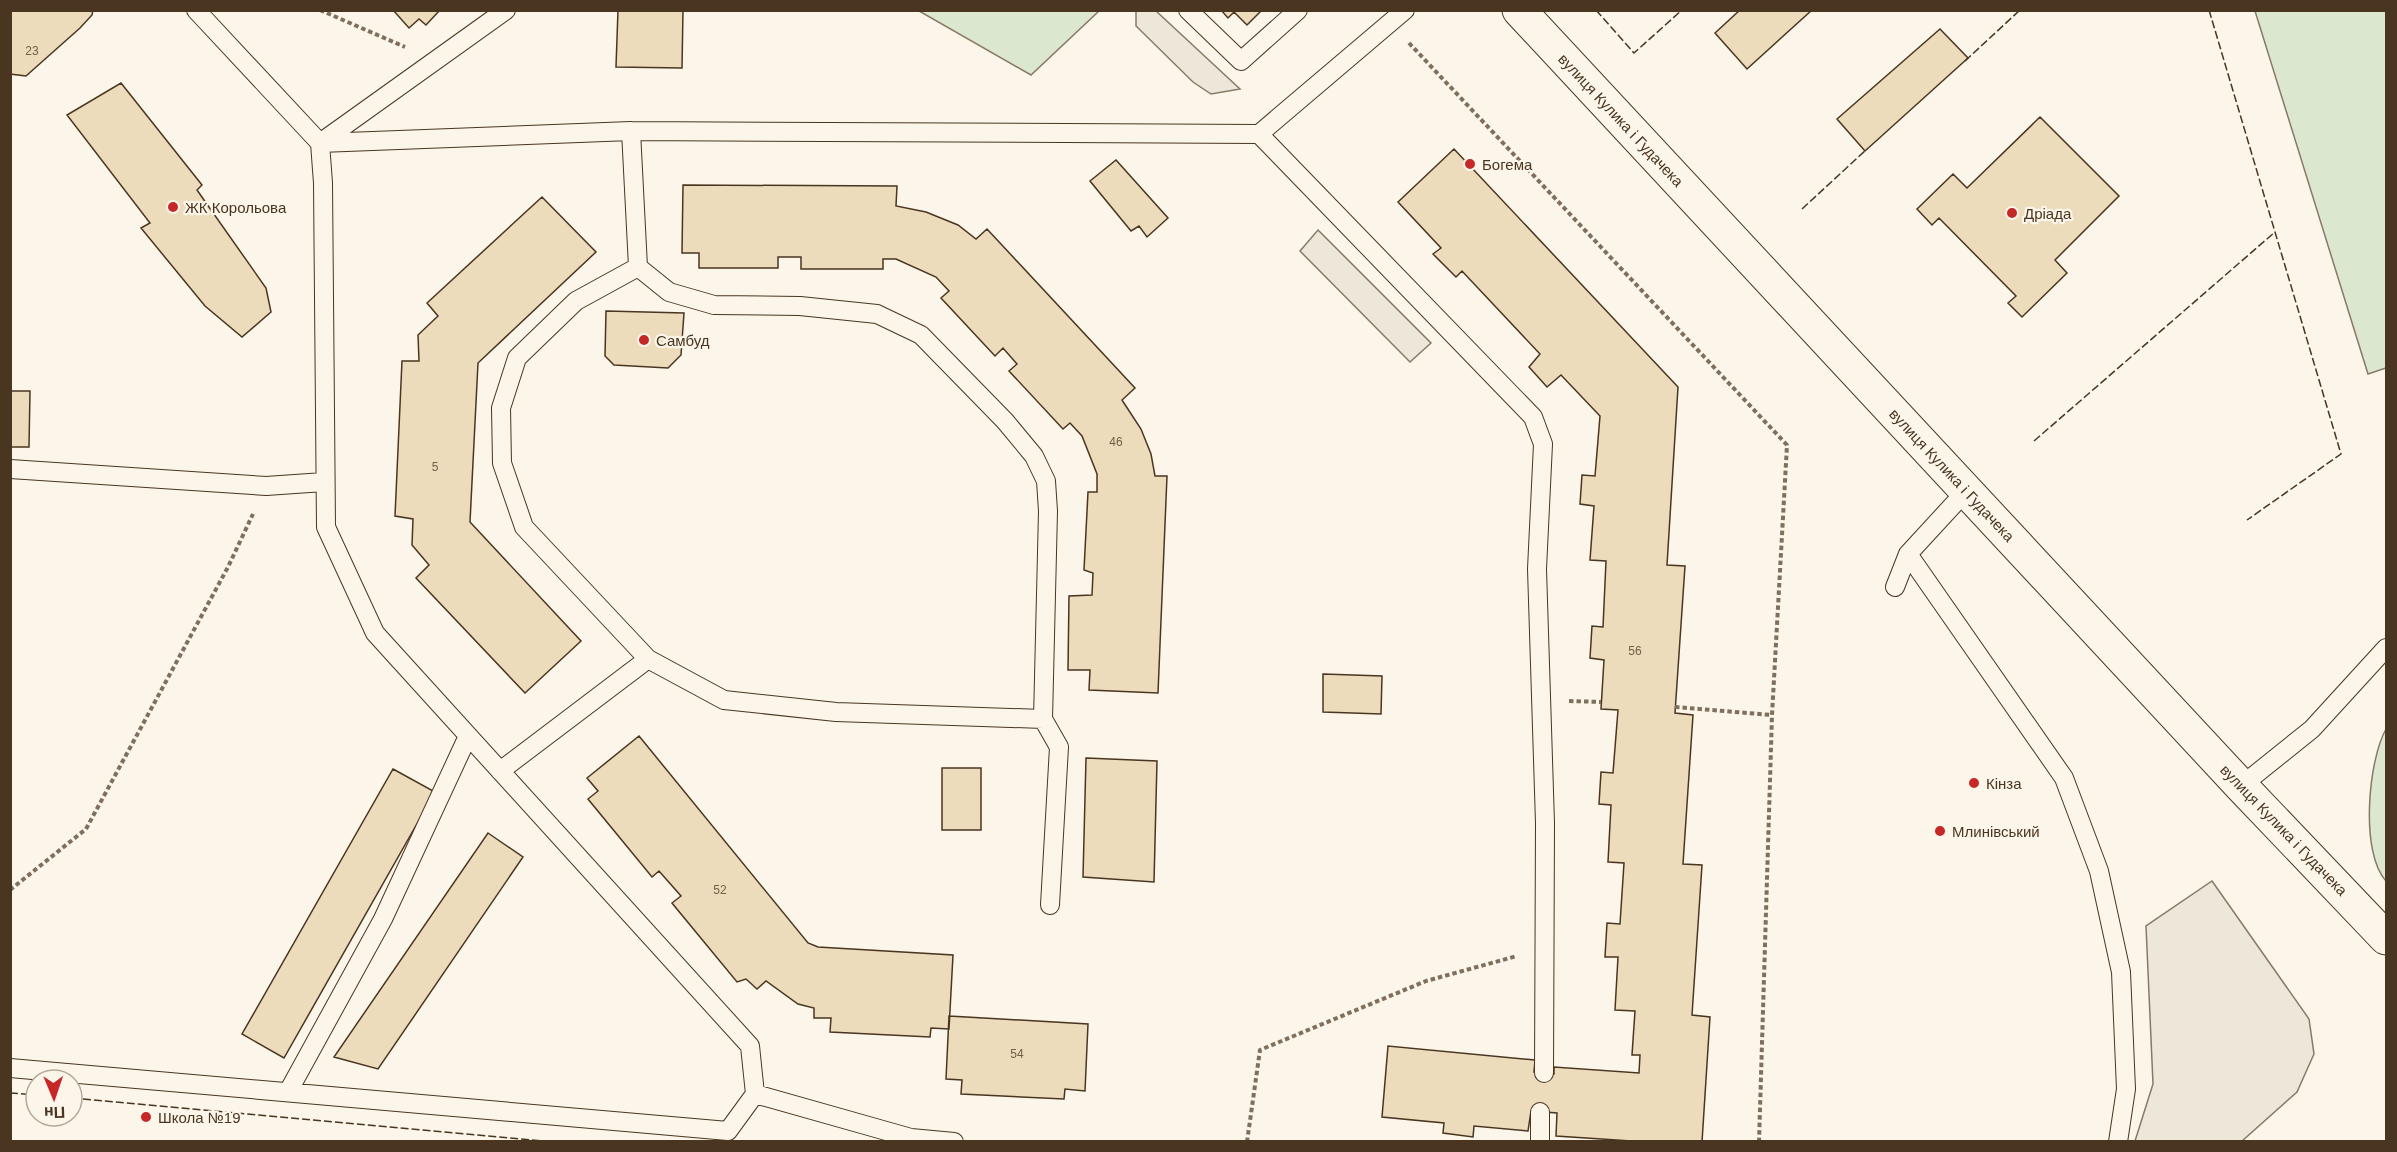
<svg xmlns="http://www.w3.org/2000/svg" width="2397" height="1152" viewBox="0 0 2397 1152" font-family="Arial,sans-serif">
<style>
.green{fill:#dce7d0;stroke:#887966;stroke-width:1.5}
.parking{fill:#ede7d9;stroke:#887966;stroke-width:1.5}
.building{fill:#ecdcbc;stroke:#4a3520;stroke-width:1.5}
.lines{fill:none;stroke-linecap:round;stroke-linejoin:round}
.service-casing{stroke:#4a3520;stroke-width:20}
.secondary-casing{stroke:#4a3520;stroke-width:35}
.path{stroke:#7f6f5c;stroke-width:4;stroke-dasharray:4.5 3;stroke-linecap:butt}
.service{stroke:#fbf6e9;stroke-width:18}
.secondary{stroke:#fbf6e9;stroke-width:33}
.fence{stroke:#4a3520;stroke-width:1.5;stroke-dasharray:8 3;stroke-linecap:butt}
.poi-dot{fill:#c62828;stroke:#fbf6e9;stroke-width:2}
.labels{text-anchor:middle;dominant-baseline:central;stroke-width:4.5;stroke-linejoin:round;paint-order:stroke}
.number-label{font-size:12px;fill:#725f47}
.street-label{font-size:15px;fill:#4a3520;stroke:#fbf6e9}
.poi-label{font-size:15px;fill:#4a3520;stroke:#fbf6e9;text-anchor:start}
</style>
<rect width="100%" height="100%" fill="#fbf6e9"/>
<path class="green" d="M919,11H1099L1031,75Z
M2255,11H2386V368L2368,374Z
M2386,729V881C2360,853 2368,761 2386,729Z"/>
<path class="parking" d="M1136,11H1156L1240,89L1211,94L1193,82L1136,26Z
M1318,230L1431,343L1410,362L1300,251Z
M2212,881L2309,1019L2314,1054L2297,1092L2242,1141H2135L2153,1084L2146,926Z"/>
<path class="building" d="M10,10H93L92,15L80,28L26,76L10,74Z
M393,10H440L426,25L419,19L409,28Z
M618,10H683L682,68L616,67Z
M1221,10H1262L1247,25L1234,12L1228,18Z
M1740,10H1812L1747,69L1715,33Z
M1940,29L1968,58L1865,151L1837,119Z
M121,83L202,185L197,190L266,288L271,312L242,337L205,306L141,228L150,223L67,115Z
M2040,117L2119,196L2055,260L2067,273L2022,317L2008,303L2016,296L1939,218L1932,225L1917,209L1953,174L1967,188Z
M1454,149L1678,387L1667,565L1685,566L1675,713L1693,715L1683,864L1702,865L1692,1015L1710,1017L1702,1142H1647L1556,1136L1557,1113L1531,1111L1528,1131L1474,1126L1473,1137L1443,1133L1444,1123L1382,1117L1388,1046L1535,1060L1534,1072L1554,1074V1067L1639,1073L1640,1055H1632L1635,1011L1615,1010L1618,957H1605L1607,923L1620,924L1624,863L1608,862L1611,805L1599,804L1601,772L1613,773L1618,710L1601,709L1604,660L1590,658L1592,626L1603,627L1606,561L1590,560L1594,506L1580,504L1582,475L1595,476L1600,416L1561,375L1547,387L1529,367L1540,354L1462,271L1456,277L1433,254L1441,248L1398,202Z
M1116,160L1168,218L1147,237L1139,226L1131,231L1090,181Z
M683,185L897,186L896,206L926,212L958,225L976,239L987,229L1135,388L1122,400L1141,429L1151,454L1155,476H1167L1158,693L1089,690L1090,670H1068L1069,596L1092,595L1093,573L1084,570L1088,492H1097V474L1082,436L1070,423L1063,429L1009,371L1017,364L1003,348L995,356L941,298L949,291L936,277L896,259H883V269H801V257H778V268H699V253H682Z
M542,197L596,252L478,363L470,522L581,641L525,693L416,578L429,565L412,545L413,519L395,516L402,361H419L418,335L438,316L427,303Z
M606,311L684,313L681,355L668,368L614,365L605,356Z
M10,391H30L29,447H10Z
M1323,674L1382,676L1381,714L1323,712Z
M639,736L808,943L818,947L953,955L949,1029L931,1028L930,1037L830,1032L831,1018H814V1008L798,1004L766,981L757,989L746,979L737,982L672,903L681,896L659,871L652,877L588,799L598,791L587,778Z
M1086,758L1157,761L1154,882L1083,877Z
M942,768H981V830H942Z
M393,769L435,792L284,1058L242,1034Z
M488,833L523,857L378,1069L334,1057Z
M949,1016L1088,1024L1085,1091L1065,1089L1064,1099L961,1094L962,1080L946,1079Z"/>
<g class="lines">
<defs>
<path id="service" d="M1188,10L1241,61L1298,10
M631,131L1259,134L1405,10
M1259,134L1533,417L1543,444L1537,569L1545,823L1544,1073
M320,143L631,131L638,267L669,292L714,305L800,306L877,314L921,335L1005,421L1034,456L1046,481L1048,511L1043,719L1059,747L1050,905
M320,143L506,10
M10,469L266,486L324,482
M1908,554L2064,778L2099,871L2121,972L2126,1089L2118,1142
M1895,587L1908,554L1966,491
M648,659L724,700L836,712L1043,719
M500,771L648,659L524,527L502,463L501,408L517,358L576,301L638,267
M2241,786L2312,729L2386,648
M10,1068L728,1131L755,1094L750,1046L375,633L326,527L323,183L320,143L196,10
M288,1092L383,919L468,736
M755,1094L911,1138L954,1142
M1540,1142V1112"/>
<path id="secondary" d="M1519,10L2241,786L2386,938"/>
</defs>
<use href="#service" class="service-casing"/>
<use href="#secondary" class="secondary-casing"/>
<path class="path" d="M320,10L405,47
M1409,43L1787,445L1772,715L1759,1142
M1569,701L1601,702
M1675,707L1772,715
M10,890L86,829L228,567L253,514
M1247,1142L1260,1050L1426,981L1517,956"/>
<use href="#service" class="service"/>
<use href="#secondary" class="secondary"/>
<path class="fence" d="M1596,10L1634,53L1682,10
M2209,10L2341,454L2247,520
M1965,61L2020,10
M1802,209L1867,149
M2034,441L2275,232
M10,1093L36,1095
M72,1098L553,1142"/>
</g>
<g class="poi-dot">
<circle cx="1470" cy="164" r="6"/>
<circle cx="173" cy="207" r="6"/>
<circle cx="2012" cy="213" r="6"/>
<circle cx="644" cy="340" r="6"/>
<circle cx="1974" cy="783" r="6"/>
<circle cx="1940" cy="831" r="6"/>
<circle cx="146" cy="1117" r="6"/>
</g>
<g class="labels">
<g class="number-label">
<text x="32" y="51">23</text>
<text x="1116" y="442">46</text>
<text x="435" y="467">5</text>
<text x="1635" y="651">56</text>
<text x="720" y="890">52</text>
<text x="1017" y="1054">54</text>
</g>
<g class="street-label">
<text transform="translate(1621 120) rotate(47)">вулиця Кулика і Гудачека</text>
<text transform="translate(1952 475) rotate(47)">вулиця Кулика і Гудачека</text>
<text transform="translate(2284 830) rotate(46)">вулиця Кулика і Гудачека</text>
</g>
<g class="poi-label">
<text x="1482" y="164">Богема</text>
<text x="185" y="207">ЖК Корольова</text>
<text x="2024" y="213">Дріада</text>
<text x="656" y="340">Самбуд</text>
<text x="1986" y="783">Кінза</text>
<text x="1952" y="831">Млинівський</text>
<text x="158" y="1117">Школа №19</text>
</g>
</g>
<rect width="2397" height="1152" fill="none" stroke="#4a3520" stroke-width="24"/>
<g transform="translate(54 1098) rotate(178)"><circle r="28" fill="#fbf6e9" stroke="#b4a999" stroke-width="1.5"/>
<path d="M0-4.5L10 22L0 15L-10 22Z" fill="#c62828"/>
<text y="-9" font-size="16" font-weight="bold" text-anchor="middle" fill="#4a3520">Пн</text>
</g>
</svg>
